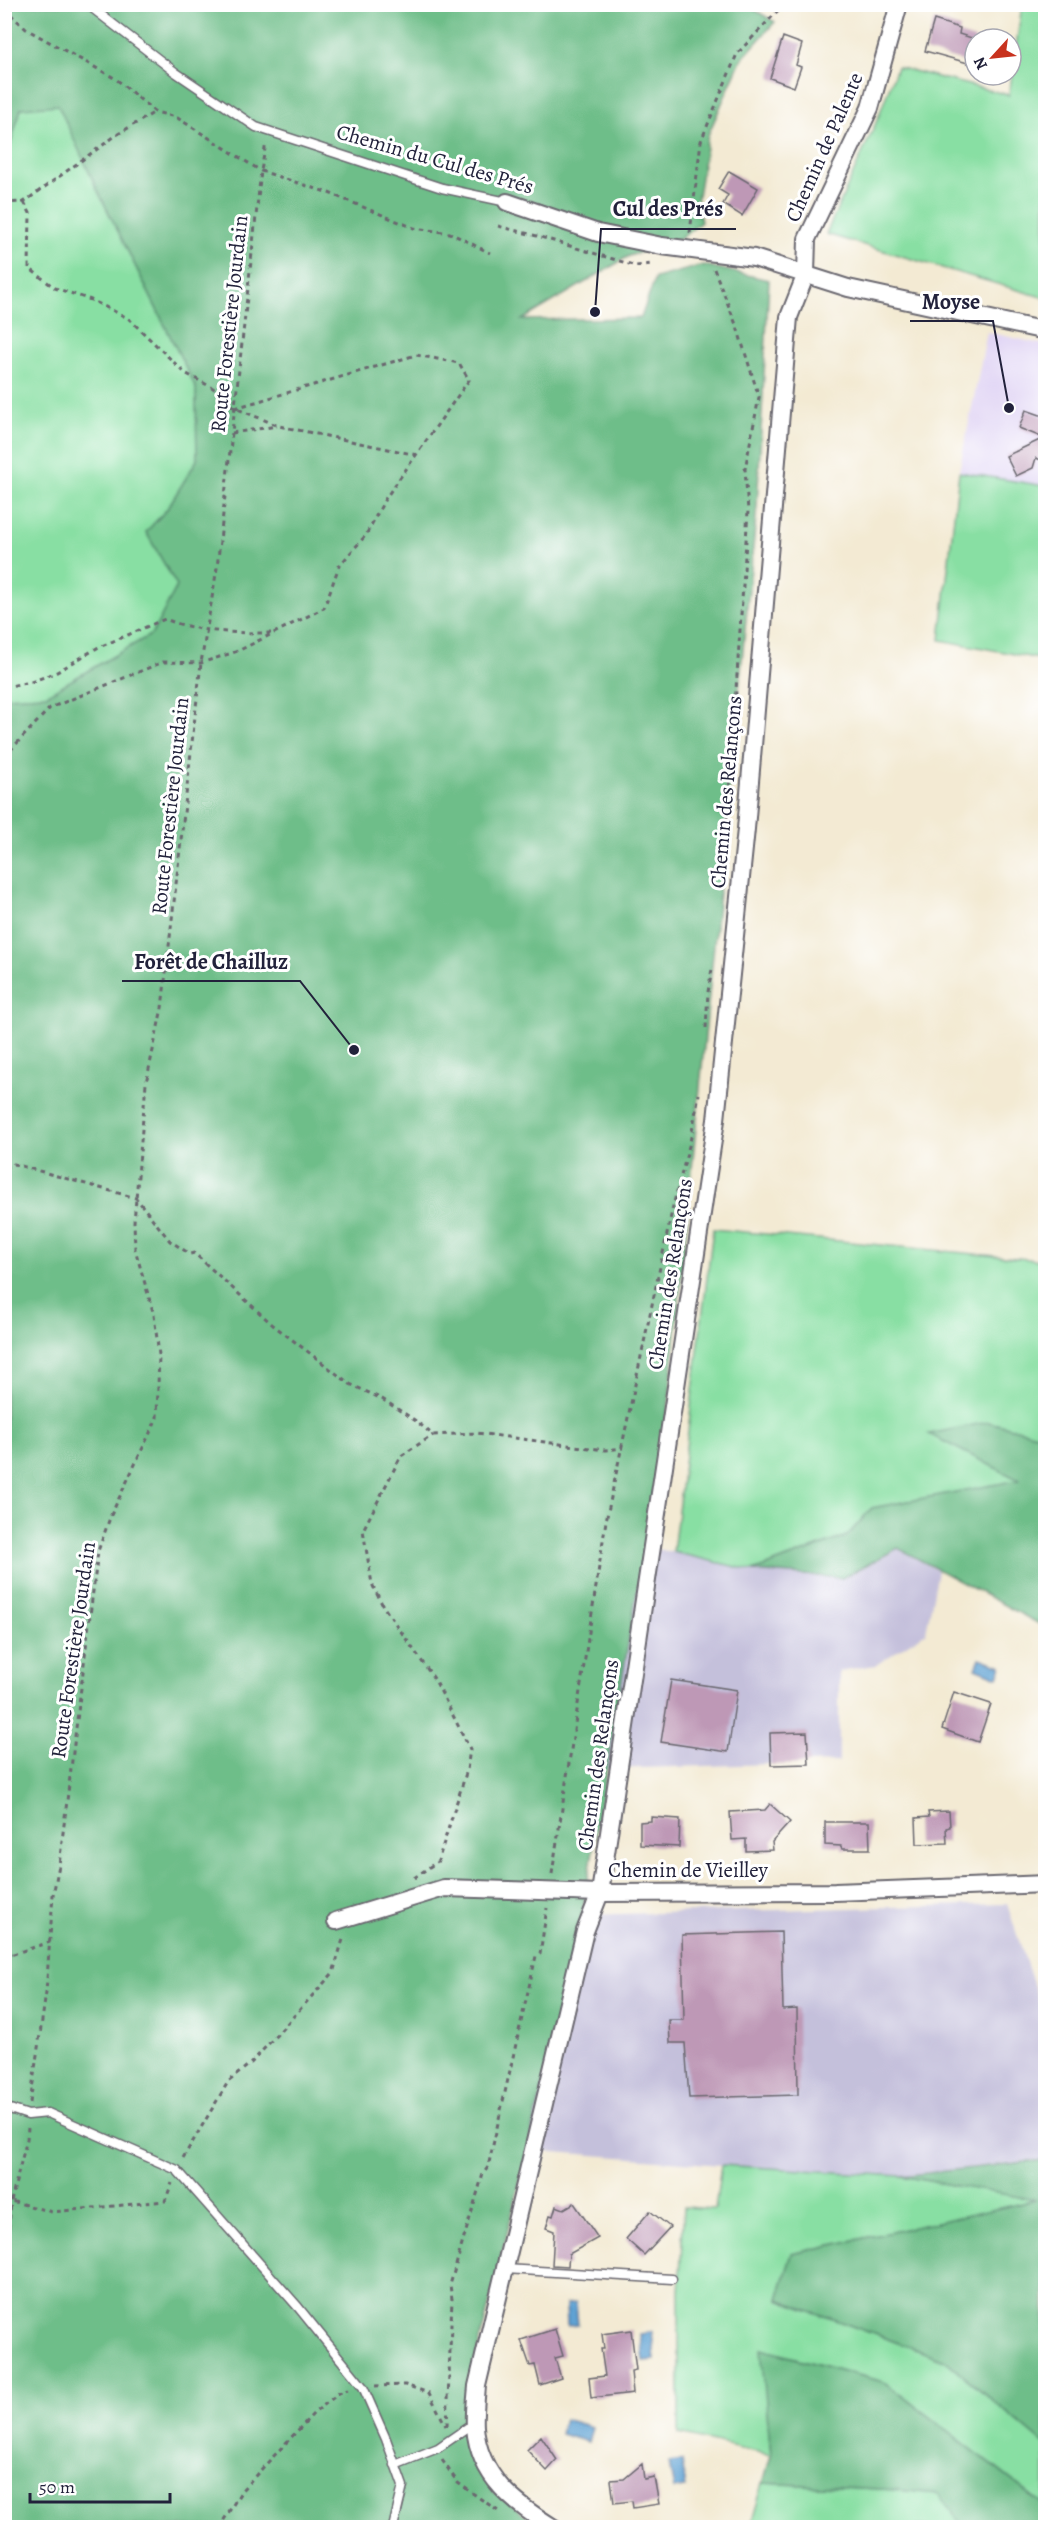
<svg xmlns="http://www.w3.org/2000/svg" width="1050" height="2532" viewBox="0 0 1050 2532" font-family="Alegreya,serif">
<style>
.built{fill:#e0d4f4}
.industrial{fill:#c4c0db}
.green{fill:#88dfa3;stroke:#55806f;stroke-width:1.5}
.forest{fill:#6ebe89;stroke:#487062;stroke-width:1.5}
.water{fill:#5ea2d3;stroke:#406287;stroke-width:1.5}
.building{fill:#be98b6}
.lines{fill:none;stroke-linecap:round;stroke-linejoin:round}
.lane-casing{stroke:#6b6870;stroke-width:11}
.street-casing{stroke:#6b6870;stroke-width:20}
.path{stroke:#6b6870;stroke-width:3;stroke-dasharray:4.5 4.5;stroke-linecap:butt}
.lane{stroke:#fff;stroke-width:8}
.street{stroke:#fff;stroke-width:16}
.labels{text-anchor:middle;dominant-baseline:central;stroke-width:6;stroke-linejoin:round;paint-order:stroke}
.street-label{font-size:21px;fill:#22223b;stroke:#fff}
.leader{fill:none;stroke:#22223b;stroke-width:2}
.callout-dot{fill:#22223b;stroke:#fff;stroke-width:2}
.callout-label{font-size:22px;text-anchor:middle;font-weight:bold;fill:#22223b;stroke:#fff;stroke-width:6;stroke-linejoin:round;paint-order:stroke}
</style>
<rect width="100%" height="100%" fill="#fff"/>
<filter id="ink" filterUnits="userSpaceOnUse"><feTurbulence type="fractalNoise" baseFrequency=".0167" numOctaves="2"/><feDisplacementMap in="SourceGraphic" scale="12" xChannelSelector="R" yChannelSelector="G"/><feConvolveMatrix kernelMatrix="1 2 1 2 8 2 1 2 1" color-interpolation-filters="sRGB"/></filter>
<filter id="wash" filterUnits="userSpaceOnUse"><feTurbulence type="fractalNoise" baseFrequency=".008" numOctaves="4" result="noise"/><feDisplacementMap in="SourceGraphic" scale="24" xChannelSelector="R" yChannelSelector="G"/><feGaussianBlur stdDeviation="1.35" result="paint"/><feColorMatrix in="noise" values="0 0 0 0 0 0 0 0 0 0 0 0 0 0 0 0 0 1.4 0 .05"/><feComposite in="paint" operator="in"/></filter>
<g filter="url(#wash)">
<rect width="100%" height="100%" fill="#f3ead3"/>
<path class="built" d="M987,332L1045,345V486L959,472Z"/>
<path class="industrial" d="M645,1546L753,1571L842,1578L898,1548L938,1571L926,1632L876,1665L839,1671V1762L607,1769Z
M1007,1904L1045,2020V2160L901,2176L721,2165L528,2150L582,1915Z"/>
<path class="green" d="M1022,5H1045V298L826,234L878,118L897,67L1009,95Z
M58,104L97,189L196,388L197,461L167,509L146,532L177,586L152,634L46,695L5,697V163L21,108Z
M959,472L1045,486V660L940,640Z
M713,1229L1038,1260L1045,1234V1436L988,1422L1020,1480L872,1508L847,1536L753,1571L673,1552Z
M721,2165L901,2176L1038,2200L792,2254L778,2299L945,2360L1045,2445V2506L884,2382L762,2349L771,2455L679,2434V2292L684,2207L715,2209Z
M763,2483L899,2490L939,2494L964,2527L750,2528Z"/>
<path class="forest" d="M745,4L775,22L741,60L708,135L697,202L701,222L679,240L629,256L522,320L641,318L655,278L704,265L769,280L757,507L669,1403L582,1915L528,2150L467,2393L469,2446L494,2493L543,2527H5V697L46,695L152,634L177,586L146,532L167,509L197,460L196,388L97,189L58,105L21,108L5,163V5Z
M988,1422L1045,1436V1627L898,1548L842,1578L753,1571L847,1536L872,1508L1019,1480L929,1434Z
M1045,2160V2445L945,2360L778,2299L792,2254L1036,2200L901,2176Z
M761,2349L884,2382L1045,2506V2527H964L939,2494L899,2490L763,2483L771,2455Z"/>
<path class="water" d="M980,1658L1002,1666L998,1677L976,1668Z
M576,2303L578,2325L567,2326L566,2304Z
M652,2332L655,2360L643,2361L640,2334Z
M564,2419L592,2427L588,2442L560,2434Z
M682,2461L686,2488L674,2490L669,2463Z"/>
<g id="blocks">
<path class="building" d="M934,20L960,28L959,34L975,39V65L925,51Z
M783,37L802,44L796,65L801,67L794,87L770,78Z
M729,171L758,188L742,216L723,204L728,195L718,189Z
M1026,410L1046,417L1041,437L1019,428Z
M1046,437V462L1036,458L1033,468L1016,476L1006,456Z
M671,1680L737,1690L728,1752L661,1742Z
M954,1692L991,1704L978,1742L942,1729Z
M807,1732L809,1764L771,1765L770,1733Z
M770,1804L790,1822L772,1842L773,1850L746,1851V1839L732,1840L730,1812L765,1810Z
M949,1811L950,1827L946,1828L947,1843L917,1844L916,1818L929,1817L928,1812Z
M651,1817L680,1819L679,1847L640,1845V1822L651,1821Z
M825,1822H869L870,1849H842L841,1846L825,1845Z
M781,1932L783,2010L797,2009L798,2095L689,2098L685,2043H670L669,2020H684L682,1935Z
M574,2203L598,2238L569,2254L568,2266L552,2265L554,2231L546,2228L550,2215L553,2216L556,2206L564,2209Z
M650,2211L670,2227L644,2255L626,2239Z
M555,2329L563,2356L555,2358L561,2378L540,2385L535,2365L530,2366L521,2340Z
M631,2330L636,2370L631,2371L633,2393L591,2398L589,2378L605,2376L601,2349H604L602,2334Z
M541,2436L557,2460L547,2471L527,2450Z
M642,2464L644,2479L654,2477L659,2504L633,2508L632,2501L614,2503L611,2480L624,2479Z"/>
</g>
</g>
<g filter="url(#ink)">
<use href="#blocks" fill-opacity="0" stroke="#6b6870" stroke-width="1.5"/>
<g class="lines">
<defs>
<path id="lane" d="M87,4L175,72L256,127L442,188L507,202
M4,2107L28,2115L48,2113L177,2170L298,2307L363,2387L386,2439L403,2486L393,2528
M505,2269L672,2279
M395,2465L438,2448L467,2428L475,2426"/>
<path id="street" d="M507,202L598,233L662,246L754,258L848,288L1046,331
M336,1921L444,1888L600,1893L835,1892L1046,1884
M554,2528C515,2504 479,2477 475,2427C474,2414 476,2399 477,2386L585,1931L600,1893L716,1120L746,829L789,317L806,274L807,239L870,108L899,4"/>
</defs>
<use href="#lane" class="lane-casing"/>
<use href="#street" class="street-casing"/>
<path class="path" d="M4,8L26,29L116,79L155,112L176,117L261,171L329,193L414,228L450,233L490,253
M24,202L30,213L29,268L55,288L91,300L128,318L185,373L213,388L235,408L279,426L417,455
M4,203L24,202L118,134L155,112
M498,226L537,236L636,266L652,264
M690,233L701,141L737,54L784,4
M714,269L737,327L759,397L745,469L748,511L726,838
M232,433L277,426
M4,687L31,682L57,672L97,648L165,619C200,633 236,633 273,633
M4,757L50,708L163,662L201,663L238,651L324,608L339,566L366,535L385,499L469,380L459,363L416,355L235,408
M706,1028L708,992L712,969
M4,1167L14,1164L136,1198L170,1241L190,1254L194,1253L273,1325L350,1384L382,1399L416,1421L433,1435L477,1433L605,1450L623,1448
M552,1874L606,1521L673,1206L690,1142L699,1094
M414,1878L438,1861L467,1770L470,1749L435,1680L383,1606L372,1584L363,1530L401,1456L433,1435
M4,1957L50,1942
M30,2103L46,1993L53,1895L59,1865L98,1551L111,1515L157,1418L159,1355L154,1315L135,1249L134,1222L146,1083L162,1008L201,663L217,568L261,171L266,143
M183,2158L228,2082L252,2062L333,1973L344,1936
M4,2203L11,2201L52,2212L165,2201L172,2183
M4,2291L11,2201L27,2139L28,2128
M375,2386L405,2385L429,2393L446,2426
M447,2426L452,2299L450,2285L483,2174L488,2167L536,1956L540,1954L547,1908
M442,2460L458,2483L498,2511
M219,2528L242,2490L314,2413L339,2393L348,2390"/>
<use href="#lane" class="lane"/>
<use href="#street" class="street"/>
</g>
</g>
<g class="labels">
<g class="street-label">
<text transform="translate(824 147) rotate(-66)">Chemin de Palente</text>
<text transform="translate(435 159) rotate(16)">Chemin du Cul des Prés</text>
<text transform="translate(229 324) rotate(-84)">Route Forestière Jourdain</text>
<text transform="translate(726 792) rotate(-85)">Chemin des Relançons</text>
<text transform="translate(170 806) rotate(-84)">Route Forestière Jourdain</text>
<text transform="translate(670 1274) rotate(-81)">Chemin des Relançons</text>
<text transform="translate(73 1650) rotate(-82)">Route Forestière Jourdain</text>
<text transform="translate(598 1755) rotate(-82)">Chemin des Relançons</text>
<text x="688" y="1870">Chemin de Vieilley</text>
</g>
</g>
<path class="leader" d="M595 312L601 229H736M1009 408L993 321H910M354 1050L300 981H122"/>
<g class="callout-dot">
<circle cx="595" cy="312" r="6"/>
<circle cx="1009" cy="408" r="6"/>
<circle cx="354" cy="1050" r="6"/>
</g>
<g class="callout-label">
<text x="668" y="216">Cul des Prés</text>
<text x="951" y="309">Moyse</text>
<text x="211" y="969">Forêt de Chailluz</text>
</g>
<rect width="1050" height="2532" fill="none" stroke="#fff" stroke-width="24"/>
<g transform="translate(993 57) rotate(243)"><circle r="28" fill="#ffffff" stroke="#a7a7b1" stroke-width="1.5"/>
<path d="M0-4.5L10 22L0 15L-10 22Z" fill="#c8321e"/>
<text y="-9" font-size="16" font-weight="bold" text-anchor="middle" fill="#22223b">N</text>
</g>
<path d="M30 2493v9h140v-9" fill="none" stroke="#22223b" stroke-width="3"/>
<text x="39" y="2493" font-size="18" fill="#22223b" stroke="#ffffff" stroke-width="4.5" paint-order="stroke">50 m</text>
</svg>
